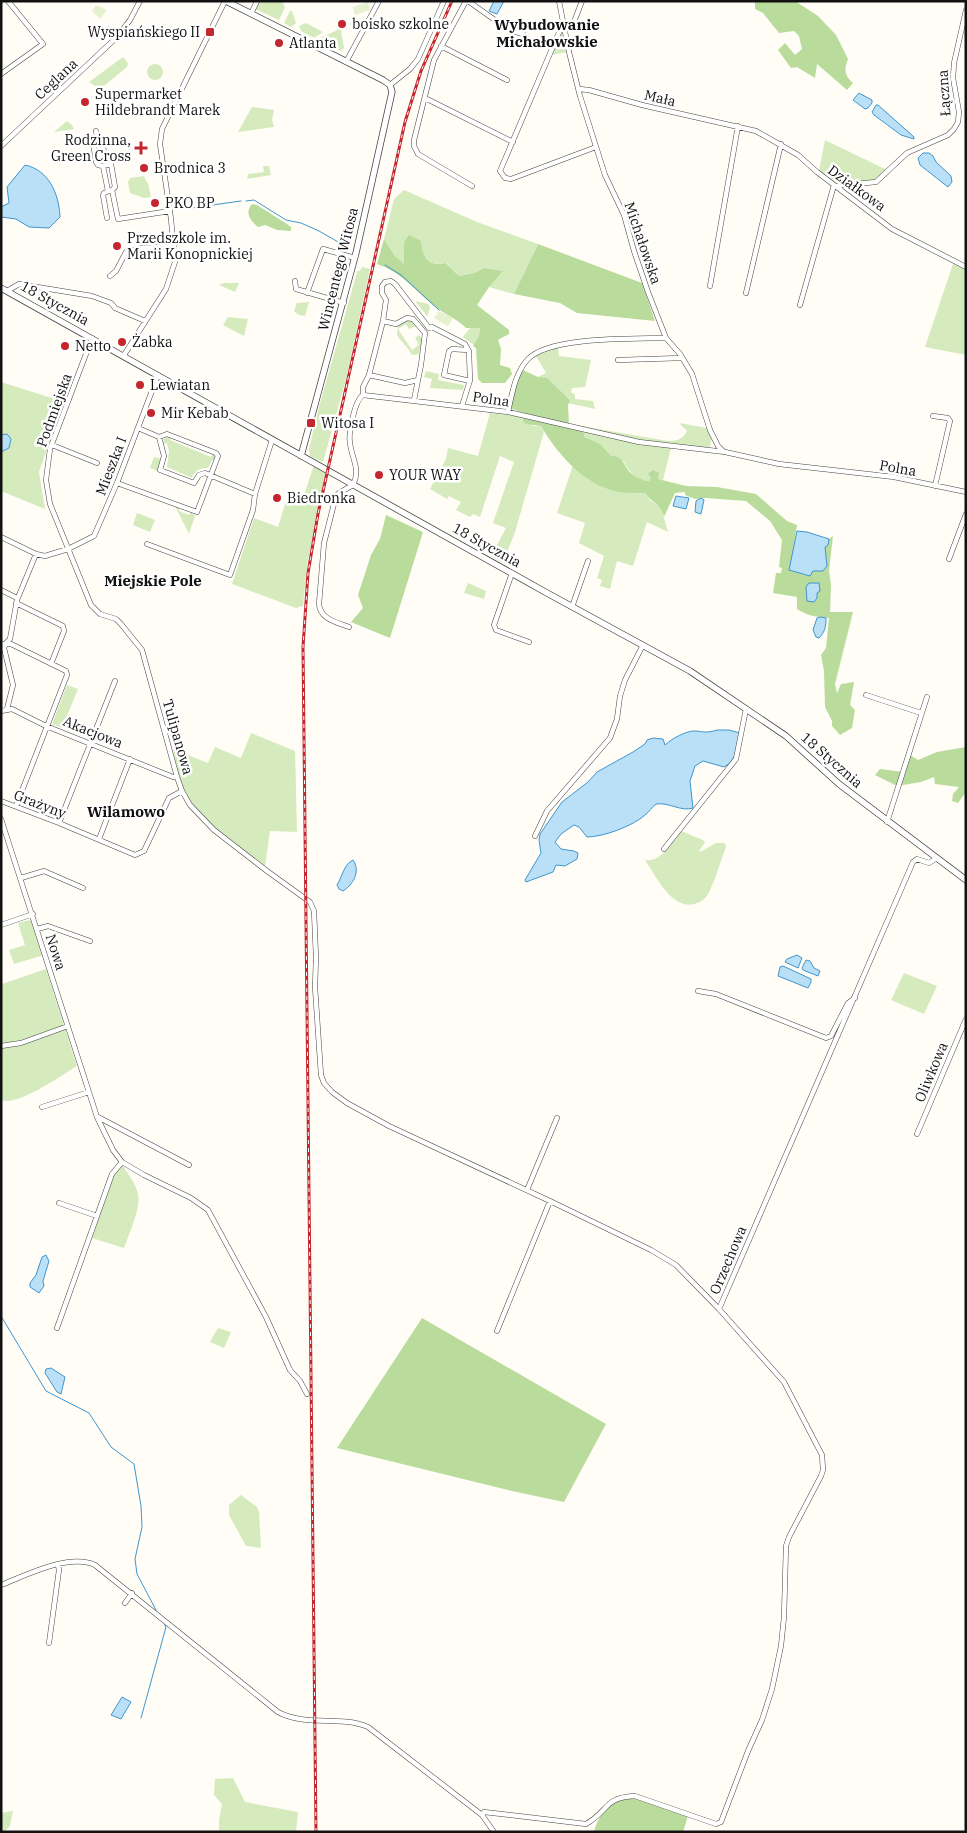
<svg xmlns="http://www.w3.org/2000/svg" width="967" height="1833" viewBox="0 0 967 1833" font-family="'IBM Plex Serif',serif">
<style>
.green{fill:#d5ebbd}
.forest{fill:#b9dc9c}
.pitch{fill:#e6f2cf}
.water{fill:#b9e0f7;stroke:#3f96cf}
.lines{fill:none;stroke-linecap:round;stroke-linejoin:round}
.stream{stroke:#3f96cf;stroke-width:1}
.minor-casing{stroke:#444;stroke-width:5.5}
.tertiary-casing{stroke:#444;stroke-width:7}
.minor{stroke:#fff;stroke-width:4.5}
.tertiary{stroke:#fff;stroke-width:5.5}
.rail-casing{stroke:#c4262e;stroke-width:3}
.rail{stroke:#fff;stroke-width:1;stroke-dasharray:4;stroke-linecap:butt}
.poi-dot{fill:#c4262e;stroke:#fff;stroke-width:2}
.labels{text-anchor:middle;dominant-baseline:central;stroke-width:5;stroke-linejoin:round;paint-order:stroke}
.poi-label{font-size:14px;fill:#111;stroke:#fff;text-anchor:start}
.street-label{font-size:14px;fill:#111;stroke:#fff}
.neighbourhood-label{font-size:15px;font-weight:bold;fill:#111;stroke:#fff}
</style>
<rect width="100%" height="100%" fill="#fffdf5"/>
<path class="green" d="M259,1H282L285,7L279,20L255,9Z
M290,11H292L296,23L291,27L284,23Z
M306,23L323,32L314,38L301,31L299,26Z
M562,28L568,52L550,55Z
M340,29L341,30L344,48L341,51L318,39Z
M123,57L128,63L127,67L100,89L89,82Z
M147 72a8 8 0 1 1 16 0a8 8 0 1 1-16 0Z
M252,107L274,110L272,120L274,127L238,132Z
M67,121L72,125L74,129L54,132Z
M825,140L887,170L875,180L836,184L819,171Z
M263,166H269L271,175L247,179L248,174L264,172Z
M144,176L146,181L148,183L151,197L144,198L130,193L128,182L130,178Z
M404,190L477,222L538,244L514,294L489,287L502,271L484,268L474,273L459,276L447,263C428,267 423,258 421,241L404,242L405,265L395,256L384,239L394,199Z
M953,264L966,270V355L925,347Z
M362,267L370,269L346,379L323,462L310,456L309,449L319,407L356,276L357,271H360Z
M224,283H239L235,292L219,285Z
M415,301L428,304L430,307L428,315L427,316Z
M309,302L305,316L299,315L294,311L297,303Z
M228,317L248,319L244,336L223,325Z
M407,319H410L416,326L409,329L406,324L398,329L412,350L419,345L415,338L419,335L423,340V348H420L419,354L412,355C408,347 402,343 397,335L398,325Z
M470,328H480L479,336L474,345L463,337Z
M558,347L559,356L591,360L585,387L572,388L571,392L575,395V399L593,401L595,409L568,403L570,399C558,391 554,380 538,377L546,373L536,356Z
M426,371L439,374L438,380L464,385L463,390L430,388L432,379L424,377Z
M1,382L61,401L63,404L39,472L45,509L1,491V451H3L7,434L1,435Z
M490,413L524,417L533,426H541L544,432L515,532L503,563L491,556L506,528L493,523L514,462L500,456L480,517L473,514L470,517L456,510L461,502L449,496L447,499L430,489L446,459L448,448L478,456Z
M679,423L707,428L712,438L710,446L706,449L639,440L569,424L668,441C677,441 683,439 687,431Z
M584,432L638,444L671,448L663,480L651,478L649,481C637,481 629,472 624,462L611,456L584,437Z
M169,437H171L170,440L211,457L213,454L215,455V460H212L208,468C200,468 195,470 192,478L167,467L169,452L167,443L163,444L164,438Z
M154,457L162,459L158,471L150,468Z
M314,465L326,473L307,565L303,606L296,608L232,584L254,518L278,527L285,504L303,498Z
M573,465C602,489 608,492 645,493L650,500L661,508L668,532L647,522L633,566L617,561L610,589L600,586L602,580L597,578L604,556L579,543L585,523L557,513Z
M175,506L179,508V511L189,515L191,512L195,516L189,534Z
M137,513L155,520L150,532L133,525Z
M468,583L486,591L484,599L464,593Z
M67,685L78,689L62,728L52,724Z
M251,733L295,751L297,832L270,831L265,867C241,849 192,816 181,787C177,775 175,761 173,749L208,763L215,747L241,758Z
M681,831L703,840L705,842L699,851L700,852L716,843H725L726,847C720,862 716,879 708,894C706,898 701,902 697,903C673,913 656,876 645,860C661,863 672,842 681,831Z
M30,920L33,923L44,955L14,964L9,950L25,945L18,923Z
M46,969L77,1066C62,1075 17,1107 1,1100L2,984Z
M904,973L937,986L924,1014L891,1000Z
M119,1166H123C128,1174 136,1184 138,1194C141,1208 129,1234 124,1248L92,1238L115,1173Z
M218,1328L231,1332L224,1348L210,1342Z
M241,1495L257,1507L259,1512L261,1548L246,1546L229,1515V1505Z
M233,1778L245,1802L298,1812L296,1832H219V1820L222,1804L214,1795L215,1779Z
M13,1811L10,1826L4,1832H1V1813Z"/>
<path class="forest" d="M755,1H795L818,16L836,35L848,59C844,69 844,75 853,83L847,90L817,64L815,78L797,67L791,68L778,50L785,43L795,55L802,49L799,36L794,31L779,33L763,13L755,9Z
M252,204L257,205L287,224L291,227V231L277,230L265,225L258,227C251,221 244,213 252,204Z
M409,235L421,241C423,258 428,267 446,263L459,276L474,273L484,268L503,271L489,287L477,305L509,330V334L498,340L501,349L500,365L510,368L512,374L505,383H482L478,379L476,348L473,346L479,336L480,328H466C457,319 446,315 437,308C416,292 402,272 377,264L384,239L395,256L404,264V242Z
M538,244L642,283L655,321L577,313L560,303L514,294Z
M523,370L538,377L547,378L570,400L568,405L569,424L541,419L510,408L516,382Z
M524,417L584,432V437L600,444L611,456C622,456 623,463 628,470C632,476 643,481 649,481L651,478L648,474L653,470L659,473L658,479L686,486L717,487L756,494L787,521L797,525L790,570L813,571L827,566L825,547L828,545L829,539L833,536L829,571L831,585L830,612H853L835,684L837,693L841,684L854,682L850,705L855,710L852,728L840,735L832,726V721L825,707L824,671L821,655L826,648L829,618C816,617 808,616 797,609V597L773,593L776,573H781L782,568L779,567L782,540L770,521L746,501L706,498L695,499L685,495V492L675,493L664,517C660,503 653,504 645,493C635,493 621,494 611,490C581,481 556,452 541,426L526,424L523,421Z
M386,515L423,532L390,638L351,622L363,608L358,595L371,555L380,539Z
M966,747V792L958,803L952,801L953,794L959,787L935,784L934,777L921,782L897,786L875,775L880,769L904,772L910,755L918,760L937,752Z
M422,1318L606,1424L564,1502L512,1491L337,1448Z
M624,1798H635L688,1816L683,1832H594C597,1817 610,1803 624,1798Z"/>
<path class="pitch" d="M368,2L370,10L355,15L353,7Z
M96,5L107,10L100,19L92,11Z
M439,311L453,318L448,326L434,318Z"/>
<path class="water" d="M494,1H504L497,14L489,11Z
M859,93L872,100V103L868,108L865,109L853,100Z
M876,105H878L914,137V139L901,135L874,115L872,112Z
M923,153H929L933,156L936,162L951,176L952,182L948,187L920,165L918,158Z
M25,165C49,170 59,194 60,217L49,228L29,227L16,219L1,217V207L9,203L7,187Z
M7,434L11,439L9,448L3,451H1V435Z
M676,496L689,498L686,509L673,506Z
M701,498L704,500L701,514L695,512L696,501Z
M797,531L807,532L829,539L828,545L825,547L827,566L823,571H813L810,576L789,570Z
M809,583H819L820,591L817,593V598L814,602L807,601L806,587Z
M821,617L826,618C826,626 825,632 819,638L816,637L813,630L817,618Z
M717,730H729L740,733C737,745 737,761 724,767L703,761L695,766L690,781L693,808C681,812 669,802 656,804C652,807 649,812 645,815C633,826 603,837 587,837L579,827L574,825L561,834L555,842L561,849L574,851L578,853L577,859L565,866L556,865L553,872L526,882L525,880L541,853L539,840L540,834L562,802L588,782L597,772L633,752L645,744L647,740L653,738L663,739L665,745C671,739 687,730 696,731C704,732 708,733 717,730Z
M353,860C361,871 353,885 343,891L339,889L337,885C342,877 344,864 353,860Z
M797,955L802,958L798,968L785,962L787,959Z
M806,960L810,961L814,968L820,971L818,976L803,970L802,968Z
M783,966L811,979V982L808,988L778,976L780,967Z
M46,1255L49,1261L43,1281L44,1286L39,1293L30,1287V1283L36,1275L42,1257Z
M51,1368L65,1377L61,1394L57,1392L45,1373L46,1369Z
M122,1697L131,1702L121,1719L111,1715Z"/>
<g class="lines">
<path class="stream" d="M246,201L254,200L286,220L301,223L319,231L347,247
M184,209L241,201
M385,265L401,275L439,310
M1,1316L46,1391L89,1413L111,1447L134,1464L141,1506L142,1527L135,1559L137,1574L156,1610
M141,1718L166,1627L164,1623"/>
<defs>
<path id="minor" d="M466,1L434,60L414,140V146L418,154L472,186
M468,1L509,30L523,34
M559,1L569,52L580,96L605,175L624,215L634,251L648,292L666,338L680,354L692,374L710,430L718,446L724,452
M251,14L257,1
M574,22L582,1
M563,23L500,171L505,178L511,179L596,147
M441,46L507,80
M346,62L379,1
M1,74L43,44L8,1
M390,85L410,69L418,59L444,1
M579,89L589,90L642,105L756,131L798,155L817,172L892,229L966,267
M425,98L513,142
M96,131L98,141L102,140L106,165
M98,141L93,142L96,162L98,165L103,166
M1,146L117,37L130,20L140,1
M835,186L876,182L907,153L948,135L954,129L958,122L959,112L953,78L954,63L966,10
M108,191L103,166L111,164L115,187L112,190
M107,218L103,195L104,193L112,190L118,219L170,211
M110,276L116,271L126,252L142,248L174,246
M295,281L296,289L344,303
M710,286L738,126
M7,291L19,284L92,296L111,303L115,308L145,321
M307,293L323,249L355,258
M746,293L781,144
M800,305L834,185
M383,321L396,324L407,318L413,319L425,333L421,365L414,400
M92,338L50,449L46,480L50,504L91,605L100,614L116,619L121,624L142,650L177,777L182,791L190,805L214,830L267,871L310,902L314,911L316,957L315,987L321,1075L324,1083L332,1092L347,1103L389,1126L550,1201L651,1250L676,1265L719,1309L913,862L917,859L929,863L937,858
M468,350L452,349L449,351L444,375L470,381
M124,355L166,289L175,262L171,219L160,144L162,129L225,1
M618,360L682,358
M369,375L405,383L418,380
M363,395V387L369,375L383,321L386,300L382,293V286L385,282L391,281L395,284L429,328L432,327L465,344L469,351L470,380L462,406
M508,412C512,394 515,373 528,359C550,336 635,339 666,338
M933,416L948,418L950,421L935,486
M159,437L164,456L160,470L194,483L199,475L205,473L255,494
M52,445L97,463
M117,483L197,512L218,456L216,453L167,434L159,437L138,428
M1,537L36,554L45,556L68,549L94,536L117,483L158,375
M147,544L230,575L253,510L255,494L272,440
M949,559L966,514
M512,573L494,625L496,630L529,642
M1,590L17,598
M16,603L63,626L64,631L51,664
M572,607L588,561
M349,627C336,622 320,619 319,604L324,543L336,496L339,493L353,485C361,469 352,460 350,443C348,433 355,400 363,395L508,412L639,442L725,452L779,464L894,477L966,492
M1,644H11L66,671L67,675L16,806
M866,695L921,713
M7,709L13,685L4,648L6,643L10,639L17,600L36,554
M1,711L12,709L46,726L173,777H177
M1,801L59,823L135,855L144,851L169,798L182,791
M1,819L97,1117L113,1150L122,1162L144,1175L191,1198L208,1210L266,1317L290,1370L300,1381L307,1394
M887,822L927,697
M59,823L115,681
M535,836L547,811L610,738L617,719L620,696L625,680L643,645
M99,839L130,759
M664,849L736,759L746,709
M21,878L44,871L83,888
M1,925L33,914
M37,929L48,926L90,941
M698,991L716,994L826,1038L831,1036L848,1003L855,998
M1,1046L21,1043L68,1026
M42,1107L89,1092
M98,1117L189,1165
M917,1134L966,1019
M527,1190L557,1118
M59,1203L97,1216
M57,1328L112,1174L122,1162
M497,1331L550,1201
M1,1585C27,1575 69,1553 95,1565L278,1712C306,1727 339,1715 368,1727L482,1815L494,1832
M125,1603L132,1593
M49,1643L59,1570L58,1565
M482,1815L484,1812L586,1824C609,1811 604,1797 635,1796L716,1824L721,1822L748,1751L762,1720L772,1689L781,1646L784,1617L786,1546L789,1537L821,1476L823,1470L822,1455L784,1382L719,1309"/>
<path id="tertiary" d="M226,1L383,80L390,85L392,92L356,253L301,456
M1,288L547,593L690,671L786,736L839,784L966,880"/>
</defs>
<use href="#minor" class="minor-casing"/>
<use href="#tertiary" class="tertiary-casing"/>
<use href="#minor" class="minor"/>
<use href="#tertiary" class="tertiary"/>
<defs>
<path id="rail" d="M316,1832L303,647L308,573L318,514L405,122L421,71L452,1"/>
</defs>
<use href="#rail" class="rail-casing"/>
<use href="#rail" class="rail"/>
</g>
<g class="poi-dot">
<circle cx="342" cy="24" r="5"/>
<rect x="205" y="27" width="10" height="10" rx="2.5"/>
<circle cx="279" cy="43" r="5"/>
<circle cx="85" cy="102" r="5"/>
<path d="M138.5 140.5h5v5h5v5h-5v5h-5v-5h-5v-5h5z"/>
<circle cx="144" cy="168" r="5"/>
<circle cx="155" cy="203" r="5"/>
<circle cx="117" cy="246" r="5"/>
<circle cx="122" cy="342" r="5"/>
<circle cx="65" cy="346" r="5"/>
<circle cx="140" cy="385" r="5"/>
<circle cx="151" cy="413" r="5"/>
<rect x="306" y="418" width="10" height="10" rx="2.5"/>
<circle cx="379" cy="475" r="5"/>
<circle cx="277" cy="498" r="5"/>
</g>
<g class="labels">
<g class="poi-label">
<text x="352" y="24">boisko szkolne</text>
<text x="200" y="32" text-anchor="end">Wyspiańskiego II</text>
<text x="289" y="43">Atlanta</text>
<text x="95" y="94">Supermarket<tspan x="95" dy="16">Hildebrandt Marek</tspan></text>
<text x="131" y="140" text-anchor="end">Rodzinna,<tspan x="131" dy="16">Green Cross</tspan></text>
<text x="154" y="168">Brodnica 3</text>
<text x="165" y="203">PKO BP</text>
<text x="127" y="238">Przedszkole im.<tspan x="127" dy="16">Marii Konopnickiej</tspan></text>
<text x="132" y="342">Żabka</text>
<text x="75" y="346">Netto</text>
<text x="150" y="385">Lewiatan</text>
<text x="161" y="413">Mir Kebab</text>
<text x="321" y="423">Witosa I</text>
<text x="389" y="475">YOUR WAY</text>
<text x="287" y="498">Biedronka</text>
</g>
<g class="street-label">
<text transform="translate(56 79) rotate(-43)">Ceglana</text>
<text transform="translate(944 93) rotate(-94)">Łączna</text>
<text transform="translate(660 98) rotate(13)">Mała</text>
<text transform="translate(857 188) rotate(36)">Działkowa</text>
<text transform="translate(643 243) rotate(71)">Michałowska</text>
<text transform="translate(338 269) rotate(-76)">Wincentego Witosa</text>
<text transform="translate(55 303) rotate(29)">18 Stycznia</text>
<text transform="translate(491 399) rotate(8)">Polna</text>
<text transform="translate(54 410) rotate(-70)">Podmiejska</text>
<text transform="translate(111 466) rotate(-69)">Mieszka I</text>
<text transform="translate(898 468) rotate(10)">Polna</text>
<text transform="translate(487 545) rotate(29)">18 Stycznia</text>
<text transform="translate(93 732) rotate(22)">Akacjowa</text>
<text transform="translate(178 737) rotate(74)">Tulipanowa</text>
<text transform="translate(832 760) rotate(41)">18 Stycznia</text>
<text transform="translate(40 804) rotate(21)">Grażyny</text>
<text transform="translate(56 952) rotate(72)">Nowa</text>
<text transform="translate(931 1072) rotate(-67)">Oliwkowa</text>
<text transform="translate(728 1260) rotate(-67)">Orzechowa</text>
</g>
<g class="neighbourhood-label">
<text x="547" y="24">Wybudowanie<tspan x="547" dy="17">Michałowskie</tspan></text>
<text x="153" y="580">Miejskie Pole</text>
<text x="126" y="811">Wilamowo</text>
</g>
</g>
<rect width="967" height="1833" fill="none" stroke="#111111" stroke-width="5"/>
</svg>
